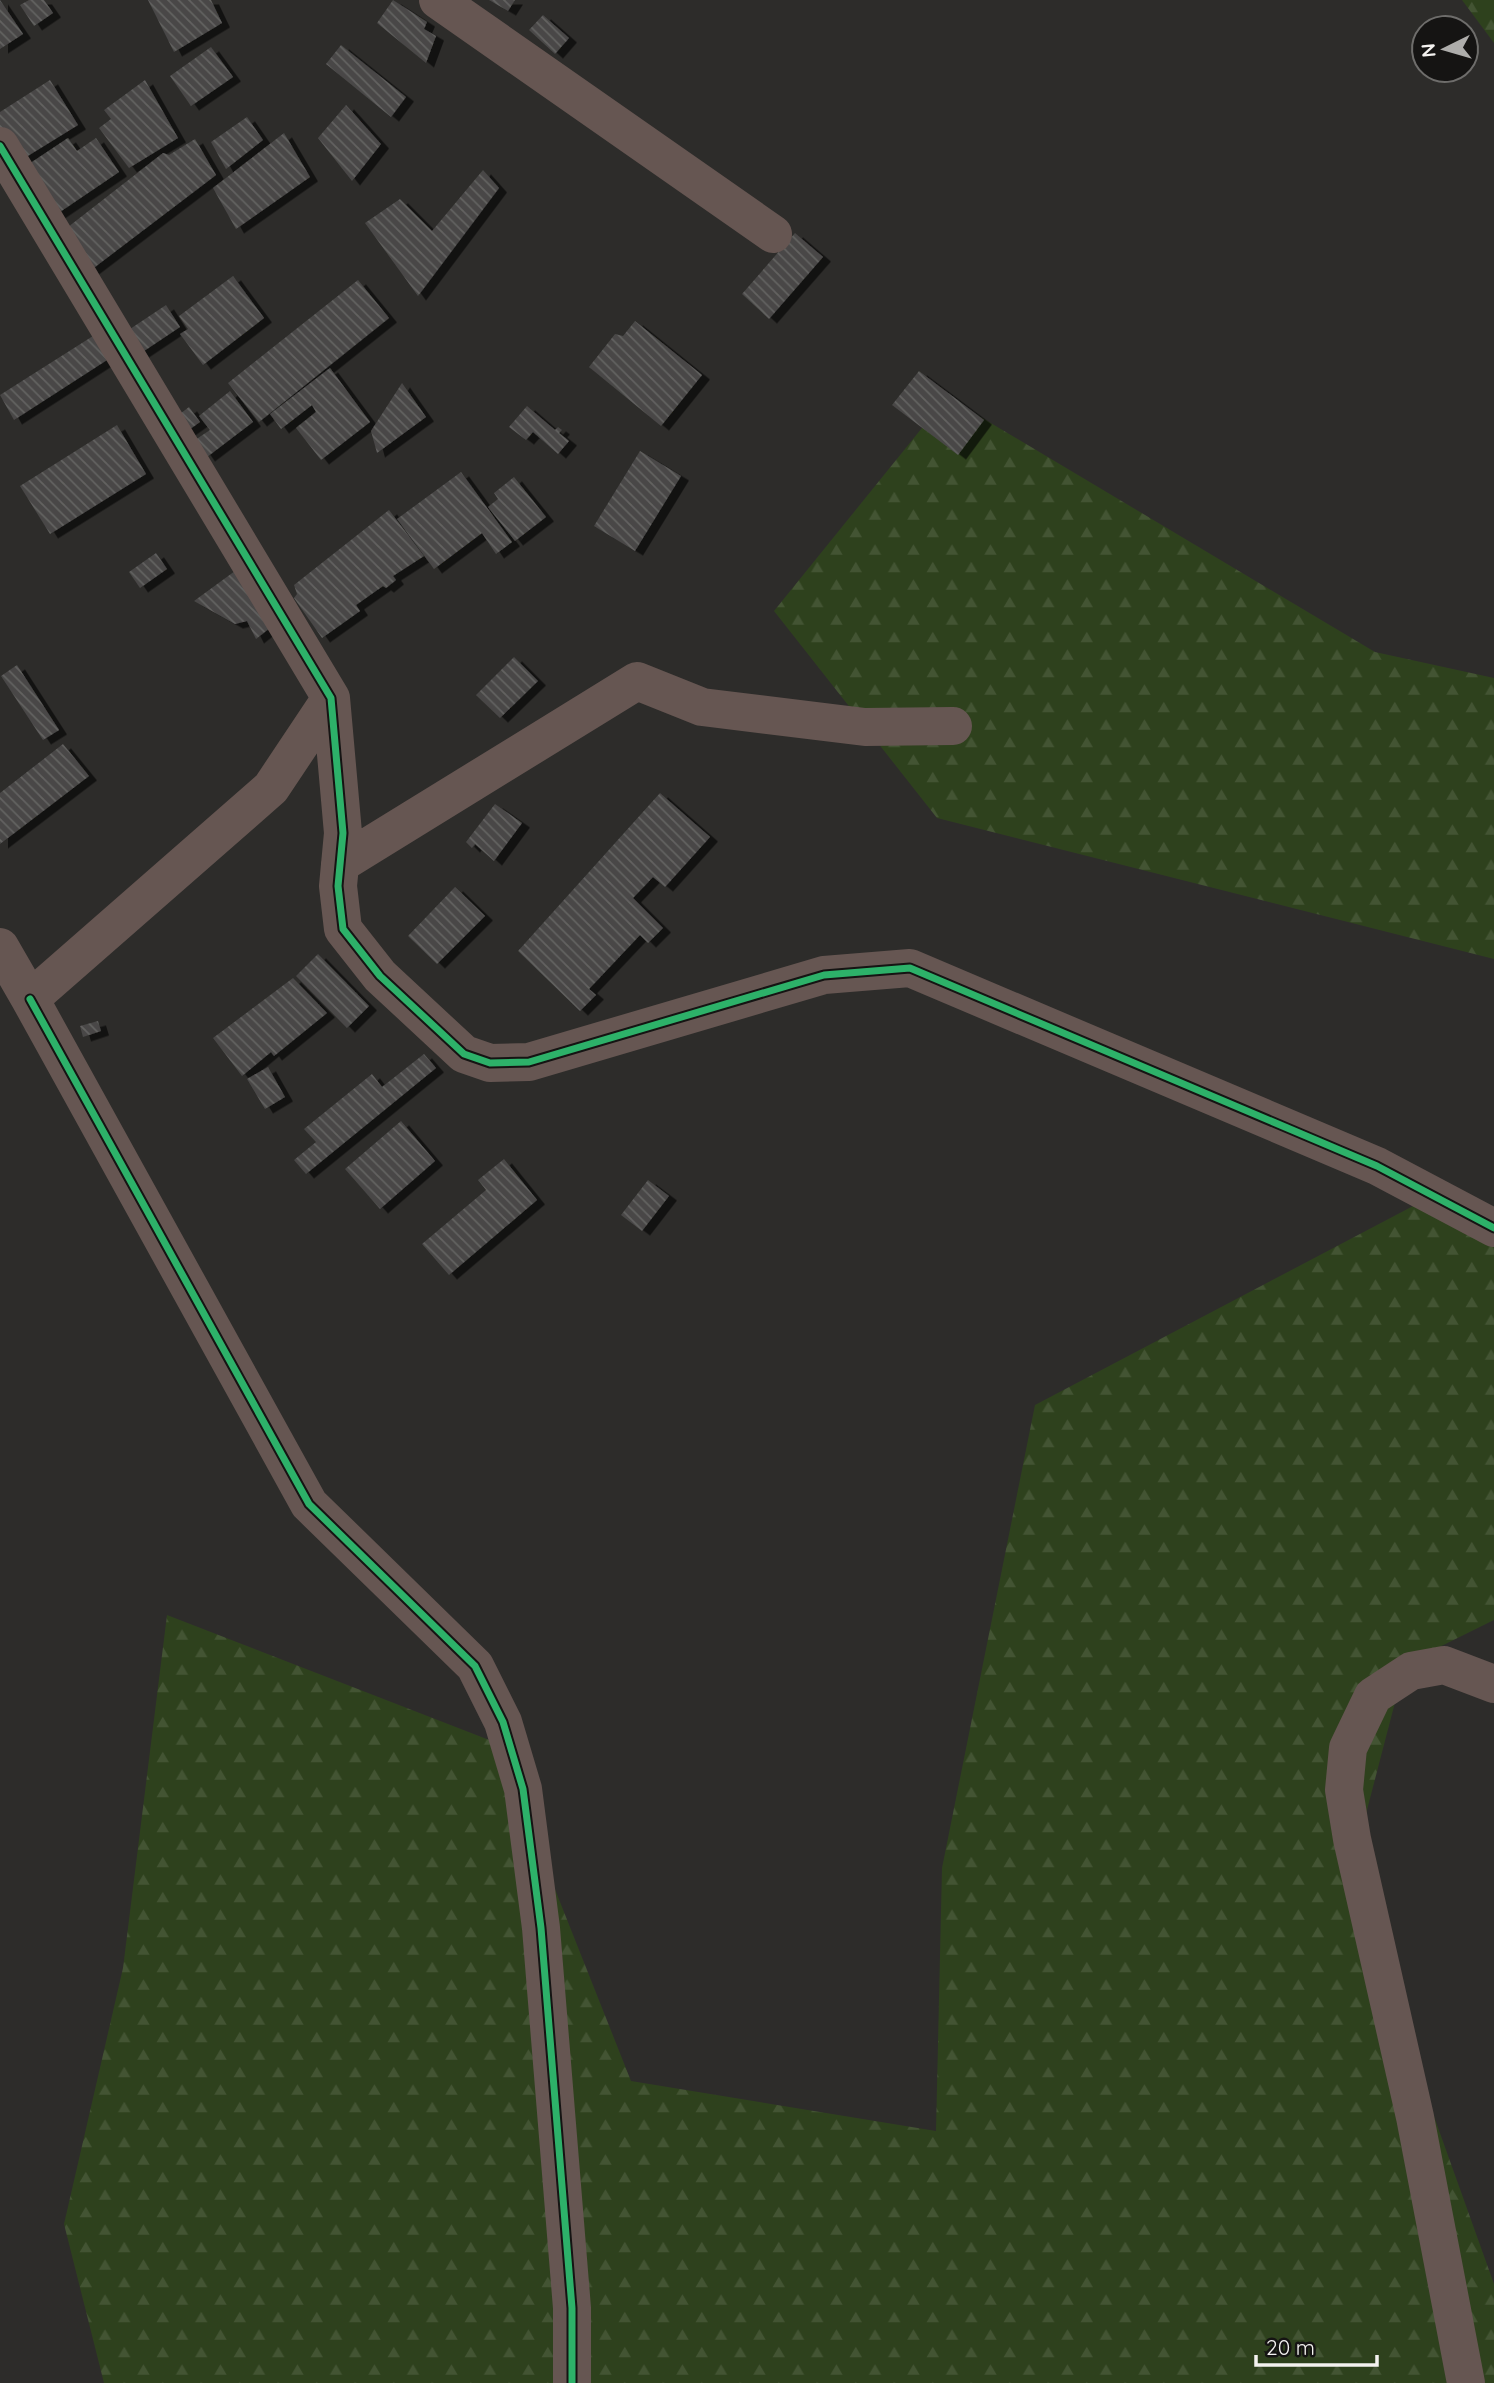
<svg xmlns="http://www.w3.org/2000/svg" width="1494" height="2383" viewBox="0 0 1494 2383" font-family="Quicksand,sans-serif">
<style>
.forest{fill:url(#forest-firs)}
.building{fill:url(#building-back-hatch);filter:url(#shadow)}
.lines{fill:none;stroke-linecap:round;stroke-linejoin:round}
.minor{stroke:#665652;stroke-width:38}
.cycleway-casing{stroke:#151413;stroke-width:11}
.cycleway{stroke:#2db169;stroke-width:7}
</style>
<defs>
<pattern id="forest-firs" width="22" height="20" patternUnits="userSpaceOnUse" patternTransform="scale(1.75)"><rect width="22" height="20" fill="#2e411d"/><path d="M5 1l3.5 6h-7zM16 11l3.5 6h-7z" fill="#435433"/></pattern>
<pattern id="building-back-hatch" width="6" height="6" patternUnits="userSpaceOnUse" patternTransform="scale(1.75)"><rect width="6" height="6" fill="#484746"/><path d="M-1 5l2 2M0 0l6 6M5-1l2 2" fill="none" stroke="#636261"/></pattern>
<filter id="shadow"><feDropShadow dx="8" dy="4.5" stdDeviation="0" flood-color="#0009"/></filter>
</defs>
<rect width="100%" height="100%" fill="#2d2c2a"/>
<path class="forest" d="M1462,0H1494V43Z
M947,397L1375,652L1494,678V959L937,818L774,611Z
M1434,1195L1494,1219V1620L1405,1664L1349,1879L1494,2284V2383H104L64,2224L123,1968L167,1615L497,1743L631,2081L936,2131L942,1868L1035,1405Z"/>
<path class="building" d="M0,0L23,34L0,49Z
M29,0H44L53,13L34,26L20,5Z
M148,0H211L222,23L174,52Z
M393,0L427,22L424,29L436,36L426,63L377,23Z
M489,0H515L508,11Z
M543,15L569,38L555,54L529,30Z
M341,45L406,97L391,117L326,64Z
M211,47L233,77L191,106L170,76Z
M50,80L78,125L18,162L0,133V112Z
M145,80L178,138L129,168L99,128L111,119L104,110Z
M346,105L381,144L352,181L318,138Z
M247,117L263,140L226,169L211,142Z
M284,133L310,177L236,229L213,188Z
M68,138L77,151L96,138L119,172L54,216L23,168Z
M195,139L216,175L91,270L68,227L163,153L169,155Z
M483,170L499,188L418,296L365,223L400,199L432,231Z
M795,233L823,257L769,319L742,294Z
M233,276L264,318L203,365L180,334L188,329L179,316Z
M358,280L389,318L259,422L228,383Z
M166,305L180,327L141,353L127,331Z
M635,321L702,375L661,426L589,367L615,334L623,336Z
M93,336L107,360L14,420L0,395Z
M330,368L370,422L321,460L296,428L316,412L312,405L281,429L270,414Z
M919,371L984,420L958,455L892,405Z
M402,383L426,417L377,453L371,431Z
M230,391L253,422L207,457L195,440L210,430L199,416Z
M527,406L555,430L558,427L562,430L559,433L569,441L558,454L533,432L526,440L509,427Z
M189,407L200,422L183,434L172,420Z
M117,425L146,474L50,534L20,486Z
M640,451L681,476L635,551L594,526Z
M461,472L512,542L496,554L482,533L434,569L397,519Z
M514,477L546,517L515,541L488,507L498,499L494,493Z
M389,510L424,556L393,576L396,580L386,588L383,586L356,605L360,611L322,638L294,598L297,594L294,585Z
M156,553L167,569L140,588L129,572Z
M235,571L271,627L256,639L247,621L235,624L194,601Z
M514,657L538,681L500,718L476,695Z
M17,665L59,730L43,740L1,676Z
M63,744L89,776L0,844V793Z
M660,793L710,837L665,887L653,877L633,898L663,928L648,943L640,935L589,989L596,995L580,1011L518,951Z
M495,804L522,823L494,861L475,844L472,848L466,842Z
M455,887L485,916L437,964L408,936Z
M318,954L369,1006L347,1028L296,976Z
M293,978L327,1013L274,1056L271,1052L242,1076L213,1038Z
M98,1021L101,1031L83,1037L80,1026Z
M424,1054L436,1068L306,1174L294,1160L316,1142L304,1129L372,1074L382,1087Z
M268,1067L285,1097L265,1109L247,1079Z
M401,1121L435,1161L380,1209L345,1169Z
M504,1159L537,1200L449,1275L422,1244L486,1190L478,1180Z
M648,1180L669,1196L642,1231L621,1215Z"/>
<g class="lines">
<path class="minor" d="M438,0L773,234
M0,146L331,698L343,833L338,886L343,929L380,976L464,1054L490,1063L529,1062L824,975L910,968L1377,1166L1494,1228
M340,864L637,681L702,707L865,727L953,726
M0,947L30,999L271,788L331,698
M30,999L309,1504L475,1666L503,1722L523,1789L541,1928L572,2308V2383
M1466,2383L1415,2117L1352,1839L1344,1790L1348,1748L1373,1696L1411,1671L1444,1665L1494,1684"/>
<defs>
<path id="cycleway" d="M0,146L331,698L343,833L338,886L343,929L380,976L464,1054L490,1063L529,1062L824,975L910,968L1377,1166L1494,1228
M30,999L309,1504L475,1666L503,1722L523,1789L541,1928L572,2308V2383"/>
</defs>
<use href="#cycleway" class="cycleway-casing"/>
<use href="#cycleway" class="cycleway"/>
</g>
<g transform="translate(1445 49) rotate(265)"><circle r="33" fill="#151413" stroke="#6e6d6b" stroke-width="2"/>
<path d="M0-5L12 26L0 18L-12 26Z" fill="#aeadab"/>
<text y="-10" font-size="19" font-weight="bold" text-anchor="middle" fill="#f4f2f0">N</text>
</g>
<path d="M1256 2355v10h121v-10" fill="none" stroke="#f4f2f0" stroke-width="3.5"/>
<text x="1266" y="2355" font-size="21" fill="#f4f2f0" stroke="#151413" stroke-width="5" paint-order="stroke">20 m</text>
</svg>
